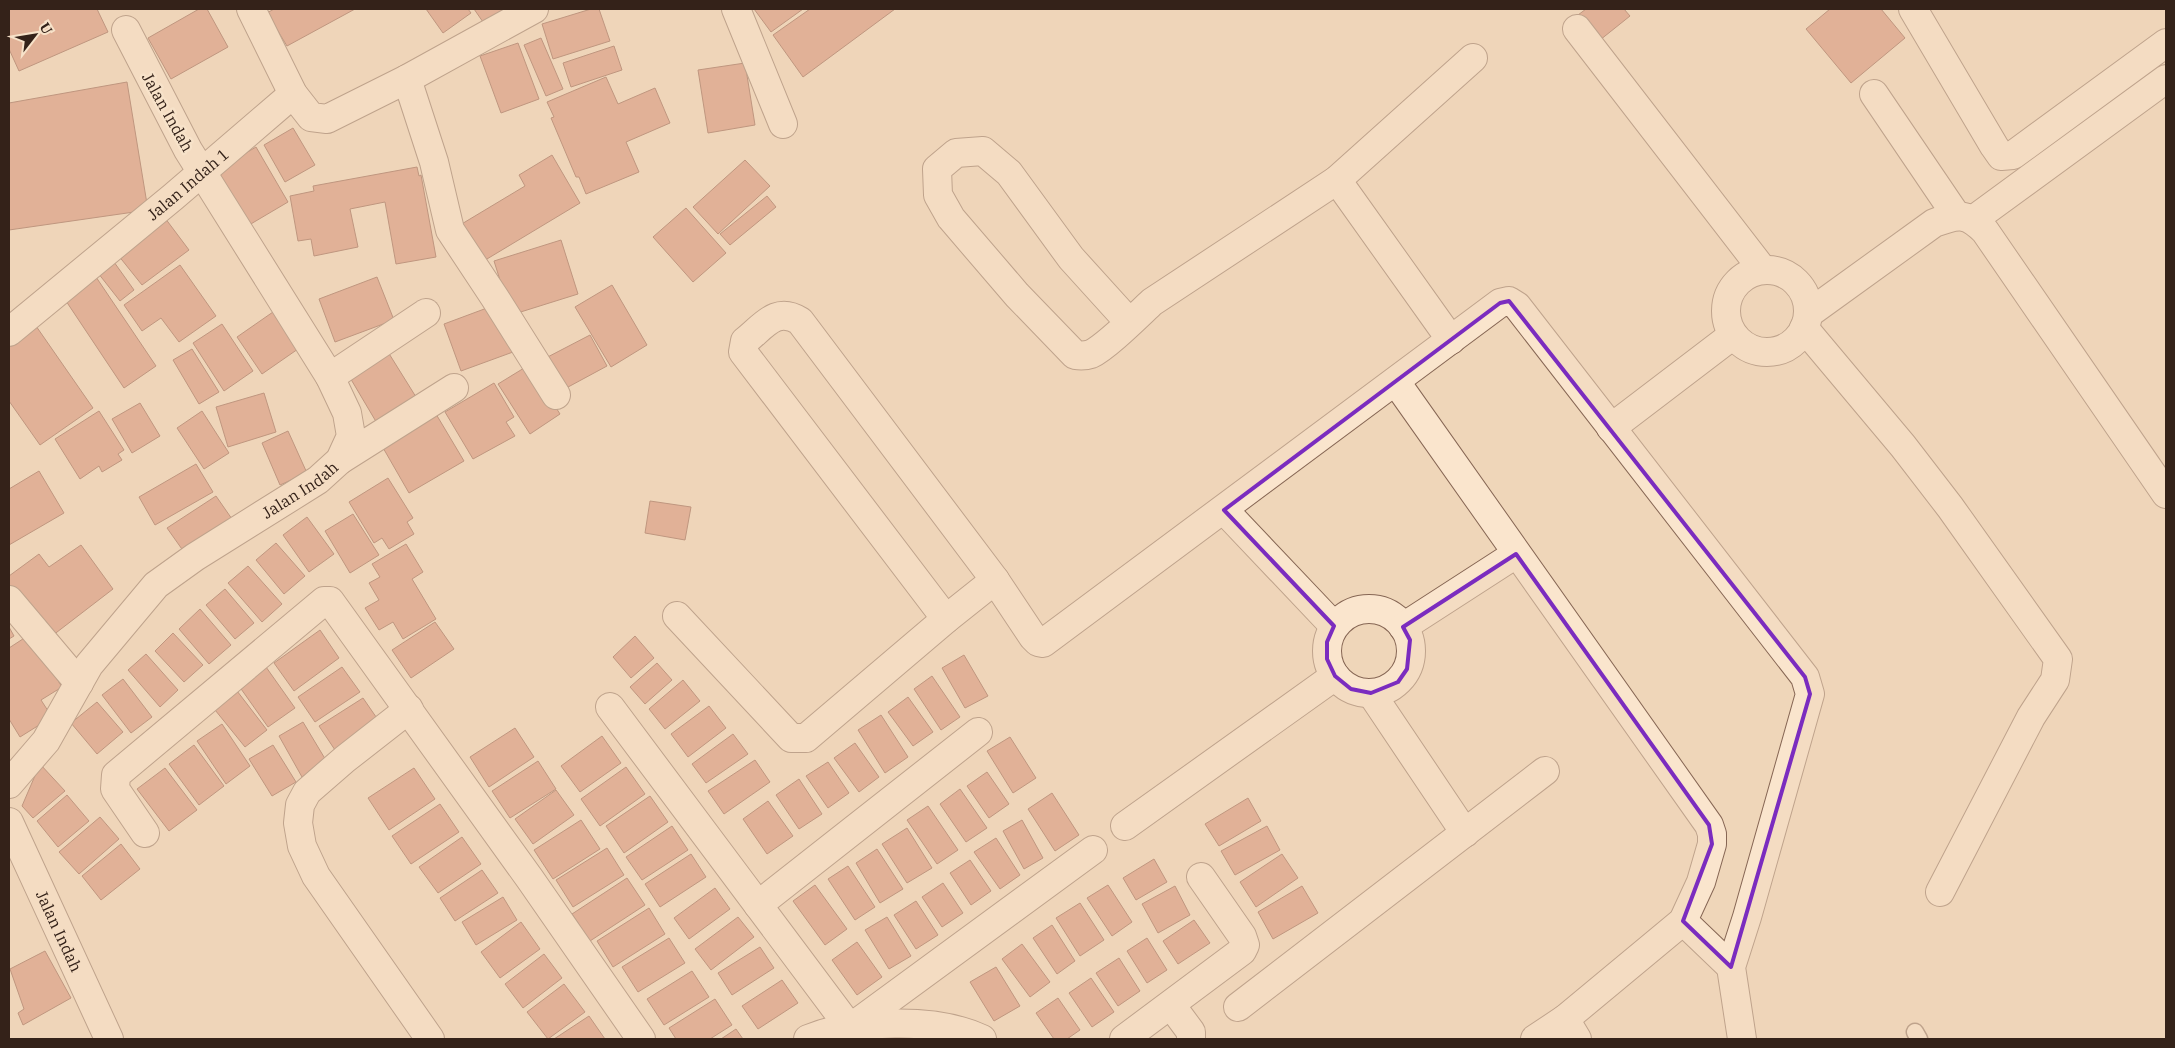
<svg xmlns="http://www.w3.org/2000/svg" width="2175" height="1048" viewBox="0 0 2175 1048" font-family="'IBM Plex Serif',serif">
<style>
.building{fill:#d0856d;stroke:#864a38}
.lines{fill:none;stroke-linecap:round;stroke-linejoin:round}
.lane-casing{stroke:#866654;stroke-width:19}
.street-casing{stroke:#866654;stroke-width:30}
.lane{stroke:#fae5cd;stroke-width:16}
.street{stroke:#fae5cd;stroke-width:28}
.marked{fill:none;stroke:#7b2cbf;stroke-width:4;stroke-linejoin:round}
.labels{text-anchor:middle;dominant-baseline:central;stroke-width:5;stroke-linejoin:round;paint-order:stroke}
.street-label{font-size:16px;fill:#342219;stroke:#f7e2c9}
</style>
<rect width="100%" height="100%" fill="#efd6b9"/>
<path class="building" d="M9,9H97L108,32L19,71L9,49Z
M199,9H207L228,47L171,79L148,38Z
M274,9H355L287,46L267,13Z
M426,9H468L471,13L443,33Z
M474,9H521L483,22Z
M591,9H599L610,41L553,59L542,24Z
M754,9H803L771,32Z
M810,9H895L803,77L773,35Z
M1586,9H1624L1630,16L1595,44L1574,18Z
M1830,9H1881L1905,38L1851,83L1806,29Z
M541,38L563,89L546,96L524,45Z
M518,43L539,99L501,113L480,56Z
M614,46L622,70L571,87L563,63Z
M745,63L755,125L708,133L698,70Z
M606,77L618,104L655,88L670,123L626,142L639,172L586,194L579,177H576L551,118L554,117L547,102Z
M127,82L148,210L9,230V103Z
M293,128L315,165L285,182L264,145Z
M256,147L288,202L244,228L212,173Z
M552,155L580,203L477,265L455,228L525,186L519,175Z
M745,160L770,186L718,234L693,207Z
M417,167L419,176L421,175L436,257L396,264L385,202L350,209L358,247L314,256L311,239L298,241L290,196L314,191L313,186Z
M767,196L776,207L730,245L720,234Z
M686,208L726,253L693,282L653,237Z
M162,214L189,250L142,285L114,250Z
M561,240L578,294L511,315L494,261Z
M114,262L134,290L120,301L98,273Z
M180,265L216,316L179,342L161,318L142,331L124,305Z
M96,277L156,366L124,388L64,298Z
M377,277L394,320L335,342L319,299Z
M612,285L647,345L611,367L575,307Z
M495,305L513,352L461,371L444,324Z
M273,312L298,349L262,374L237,337Z
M222,324L253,371L224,391L193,343Z
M36,326L93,408L40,445L9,401V345Z
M590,335L607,366L557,393L540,361Z
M192,349L219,392L199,404L173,360Z
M388,352L421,405L381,430L349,376Z
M529,365L560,414L530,434L498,384Z
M494,383L514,417L506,422L515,436L473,459L445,412Z
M264,393L276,432L228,447L216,407Z
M140,403L160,436L132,453L112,419Z
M99,411L124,450L118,454L122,460L102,472L99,466L80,479L55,439Z
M202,411L229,453L204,469L177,428Z
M436,414L464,461L409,493L382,446Z
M288,431L307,473L280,485L262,443Z
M196,464L213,492L155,525L139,497Z
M39,471L64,513L9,545V489Z
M388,478L413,518L407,522L414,534L389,549L382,538L374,543L349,502Z
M216,496L232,519L184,552L167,528Z
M650,501L691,507L685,540L645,533Z
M353,514L379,555L350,573L325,531Z
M307,517L334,554L309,572L283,535Z
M276,543L305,576L284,594L256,560Z
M406,544L423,572L412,579L436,619L403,639L393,622L379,630L365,608L379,600L369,583L380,577L372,564Z
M81,545L113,589L48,639L9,584V576L39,554L49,567Z
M248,566L282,604L262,622L228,583Z
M225,589L254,623L235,639L206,605Z
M200,609L231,645L209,664L179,629Z
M435,622L454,649L411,678L392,650Z
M9,627L14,636L9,639Z
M320,630L339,658L294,691L274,663Z
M173,633L203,665L184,682L155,651Z
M29,635L62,687L41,700L52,717L20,737L9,719V648Z
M635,636L654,658L631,678L613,657Z
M146,654L178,690L160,707L128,670Z
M964,655L988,696L965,708L942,668Z
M657,663L672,680L645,704L630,687Z
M266,667L295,708L268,727L239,686Z
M342,667L360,692L315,722L298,697Z
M932,676L960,717L941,730L914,689Z
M123,679L152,717L131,733L102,695Z
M683,680L700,701L665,729L649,709Z
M234,687L267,730L245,747L211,705Z
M908,697L933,732L913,746L888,712Z
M363,698L383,727L339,756L319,726Z
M97,702L123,732L97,754L71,723Z
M709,706L726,728L688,757L671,734Z
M881,715L908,757L885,773L858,730Z
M303,722L327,762L302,777L279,736Z
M222,724L250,766L226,784L197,741Z
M515,728L534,757L489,787L470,757Z
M733,734L748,754L706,783L692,764Z
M602,736L621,763L580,792L561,766Z
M1010,737L1036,778L1013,793L987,751Z
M855,743L879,777L859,792L834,758Z
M194,745L224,786L199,805L169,764Z
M273,745L296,782L272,796L249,759Z
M755,760L770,782L724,814L708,791Z
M538,761L556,789L510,818L492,791Z
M828,762L849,793L828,808L806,776Z
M40,764L65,791L33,818L22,806Z
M626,767L645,794L600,826L581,799Z
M165,768L197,810L169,831L137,789Z
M414,768L435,799L389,830L368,798Z
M987,772L1009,804L989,818L967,786Z
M799,779L822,814L799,829L776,795Z
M960,789L987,828L966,842L940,804Z
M556,790L574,815L533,844L515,819Z
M1052,793L1079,835L1055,851L1028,809Z
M67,795L89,821L58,847L37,821Z
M650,796L668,822L624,853L606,826Z
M1248,798L1261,821L1219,846L1205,824Z
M768,801L793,836L767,854L743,819Z
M440,804L459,832L411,864L392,836Z
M928,806L958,850L937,864L907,820Z
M100,817L119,839L79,874L59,852Z
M581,820L600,849L553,879L534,850Z
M1022,820L1043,858L1024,869L1003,831Z
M672,826L688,850L642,880L626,857Z
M1267,826L1280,850L1235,875L1221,851Z
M907,828L932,868L907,883L882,844Z
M462,837L481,864L438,893L419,867Z
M996,838L1020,875L1000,889L974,852Z
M121,844L140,869L101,900L82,876Z
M607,848L624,875L573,907L556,880Z
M877,849L903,889L880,903L856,863Z
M691,854L706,877L660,907L645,884Z
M1282,854L1298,878L1256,907L1240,882Z
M1154,859L1167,882L1136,900L1123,878Z
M970,860L991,891L971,905L950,873Z
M848,866L875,907L855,920L828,879Z
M482,870L498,893L455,921L440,898Z
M627,878L645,905L590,941L572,914Z
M943,883L963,913L942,927L922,897Z
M815,885L847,929L825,945L793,901Z
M1108,885L1132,922L1112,936L1087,898Z
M1175,886L1190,915L1158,933L1142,904Z
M1302,886L1318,913L1273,939L1258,912Z
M715,888L730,909L689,939L674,918Z
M503,897L517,920L476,945L462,922Z
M916,901L938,935L916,949L894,915Z
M1080,903L1104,940L1080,956L1056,918Z
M649,908L665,934L613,967L597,941Z
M738,917L754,937L711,970L695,949Z
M887,917L911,956L889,969L865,930Z
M1194,920L1210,943L1178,964L1163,941Z
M521,922L540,949L500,978L481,952Z
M1052,925L1075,961L1057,974L1033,938Z
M669,938L685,963L638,992L622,967Z
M1147,938L1167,970L1147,983L1127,951Z
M857,942L882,977L857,995L832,960Z
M1022,944L1050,982L1030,997L1002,959Z
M760,947L774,968L732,995L718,973Z
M45,951L71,998L23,1025L18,1013L24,1009L10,969Z
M544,954L562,978L523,1008L505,984Z
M1119,958L1140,991L1118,1006L1096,973Z
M996,967L1020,1006L994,1021L970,982Z
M692,971L709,997L664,1025L647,999Z
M1091,978L1114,1012L1092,1027L1069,993Z
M782,980L798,1003L758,1029L742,1006Z
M564,984L585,1012L548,1039L527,1012Z
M1058,998L1080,1030L1067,1039H1054L1036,1013Z
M715,999L732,1025L710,1039H676L669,1028Z
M589,1016L605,1039H554Z
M736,1029L743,1039H721Z"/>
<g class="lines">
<defs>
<path id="lane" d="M1915,1032L1919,1039"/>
<g id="street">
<path d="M251,9L293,94L311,117L327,119L407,79L534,9"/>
<path d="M736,9L783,124"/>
<path d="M1913,9L1994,146L2001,156L2013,155L2166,43"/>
<path d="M1577,29L1763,270"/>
<path d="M407,79L434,162L450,230L495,298L556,395"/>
<path d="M1874,94L1956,215"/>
<path d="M1337,180L1451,340"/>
<path d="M1973,220L2166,79"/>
<circle cx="1767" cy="311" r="41"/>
<path d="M1808,314L1934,223C1958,214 1966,212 1985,231L2166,494"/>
<path d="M1129,322L1071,258L1009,173L983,151L956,153L937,169L938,195L951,218L1017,295L1075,355C1081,356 1085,356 1091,354C1106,347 1138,315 1152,302L1337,180L1473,58"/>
<path d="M1804,328L1903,446L1950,507L2058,659L2055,680L2031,717L1940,892"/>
<path id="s1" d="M9,332L173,197L293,94"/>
<path d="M330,377L426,313"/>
<path d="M1396,382L1709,825L1712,834V844L1701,882L1683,921L1565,1019L1535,1039"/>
<path d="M1611,428L1733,335"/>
<path d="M340,460L454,388"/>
<path d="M1224,510L1334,626"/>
<path d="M9,600L79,683"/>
<circle cx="1369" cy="651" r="42"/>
<path d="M677,616L791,738H806L946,619L743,352L745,341C764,326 776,306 800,321L995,580L1033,637L1038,642L1043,643L1500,303L1509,301L1517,306L1805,677L1810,694L1747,917L1731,967L1742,1039"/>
<path d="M946,619L995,580"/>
<path d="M1403,627L1516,554"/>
<path d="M1371,693L1465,833"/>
<path d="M610,707L850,1028L1093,850"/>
<path d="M409,709L345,759L307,792L300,805L298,823L302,846L316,876L430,1039"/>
<path id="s2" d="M9,784L46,741L89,665L156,585L195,557L318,480L340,460L351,436L347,413L330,377L188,150L126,30"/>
<path id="s3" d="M9,822L109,1039"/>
<path d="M1125,826L1335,676"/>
<path d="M145,833L115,789L116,775L324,601H330L530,879L641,1039"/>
<path d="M758,905L978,732"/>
<path d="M1683,921L1731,967"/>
<path d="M1171,1005L1191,1032V1039"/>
<path d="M1238,1007L1545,771"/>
<path d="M1565,1019L1577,1039"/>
<path d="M808,1039C854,1020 936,1017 982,1039"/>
<path d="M1124,1039L1242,951L1245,945L1242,936L1201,877"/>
</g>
</defs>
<use href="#lane" class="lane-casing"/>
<use href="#street" class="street-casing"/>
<use href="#lane" class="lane"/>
<use href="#street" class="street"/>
</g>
<path d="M0 0H2175V1048H0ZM1509,301L1805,677L1810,694L1731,967L1683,921L1712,844L1709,825L1516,554L1403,627L1410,640L1407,669L1398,682L1371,693L1351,689L1335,676L1327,659V642L1334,626L1224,510L1500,303Z" fill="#efd6b9" fill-opacity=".55" fill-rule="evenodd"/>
<path class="marked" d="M1509,301L1805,677L1810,694L1731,967L1683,921L1712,844L1709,825L1516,554L1403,627L1410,640L1407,669L1398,682L1371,693L1351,689L1335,676L1327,659V642L1334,626L1224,510L1500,303Z"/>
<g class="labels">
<g class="street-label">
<text transform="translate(168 112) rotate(61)">Jalan Indah</text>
<text stroke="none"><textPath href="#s1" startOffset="232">Jalan Indah 1</textPath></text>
<text stroke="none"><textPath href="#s2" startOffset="421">Jalan Indah</textPath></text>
<text stroke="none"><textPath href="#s3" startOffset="120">Jalan Indah</textPath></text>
</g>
</g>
<rect width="2175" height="1048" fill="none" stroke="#342219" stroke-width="20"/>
<g transform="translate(35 35) rotate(59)" stroke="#f7e2c9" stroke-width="4" paint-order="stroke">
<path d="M0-4L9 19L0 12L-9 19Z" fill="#342219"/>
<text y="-8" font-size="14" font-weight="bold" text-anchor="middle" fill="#342219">U</text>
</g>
</svg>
